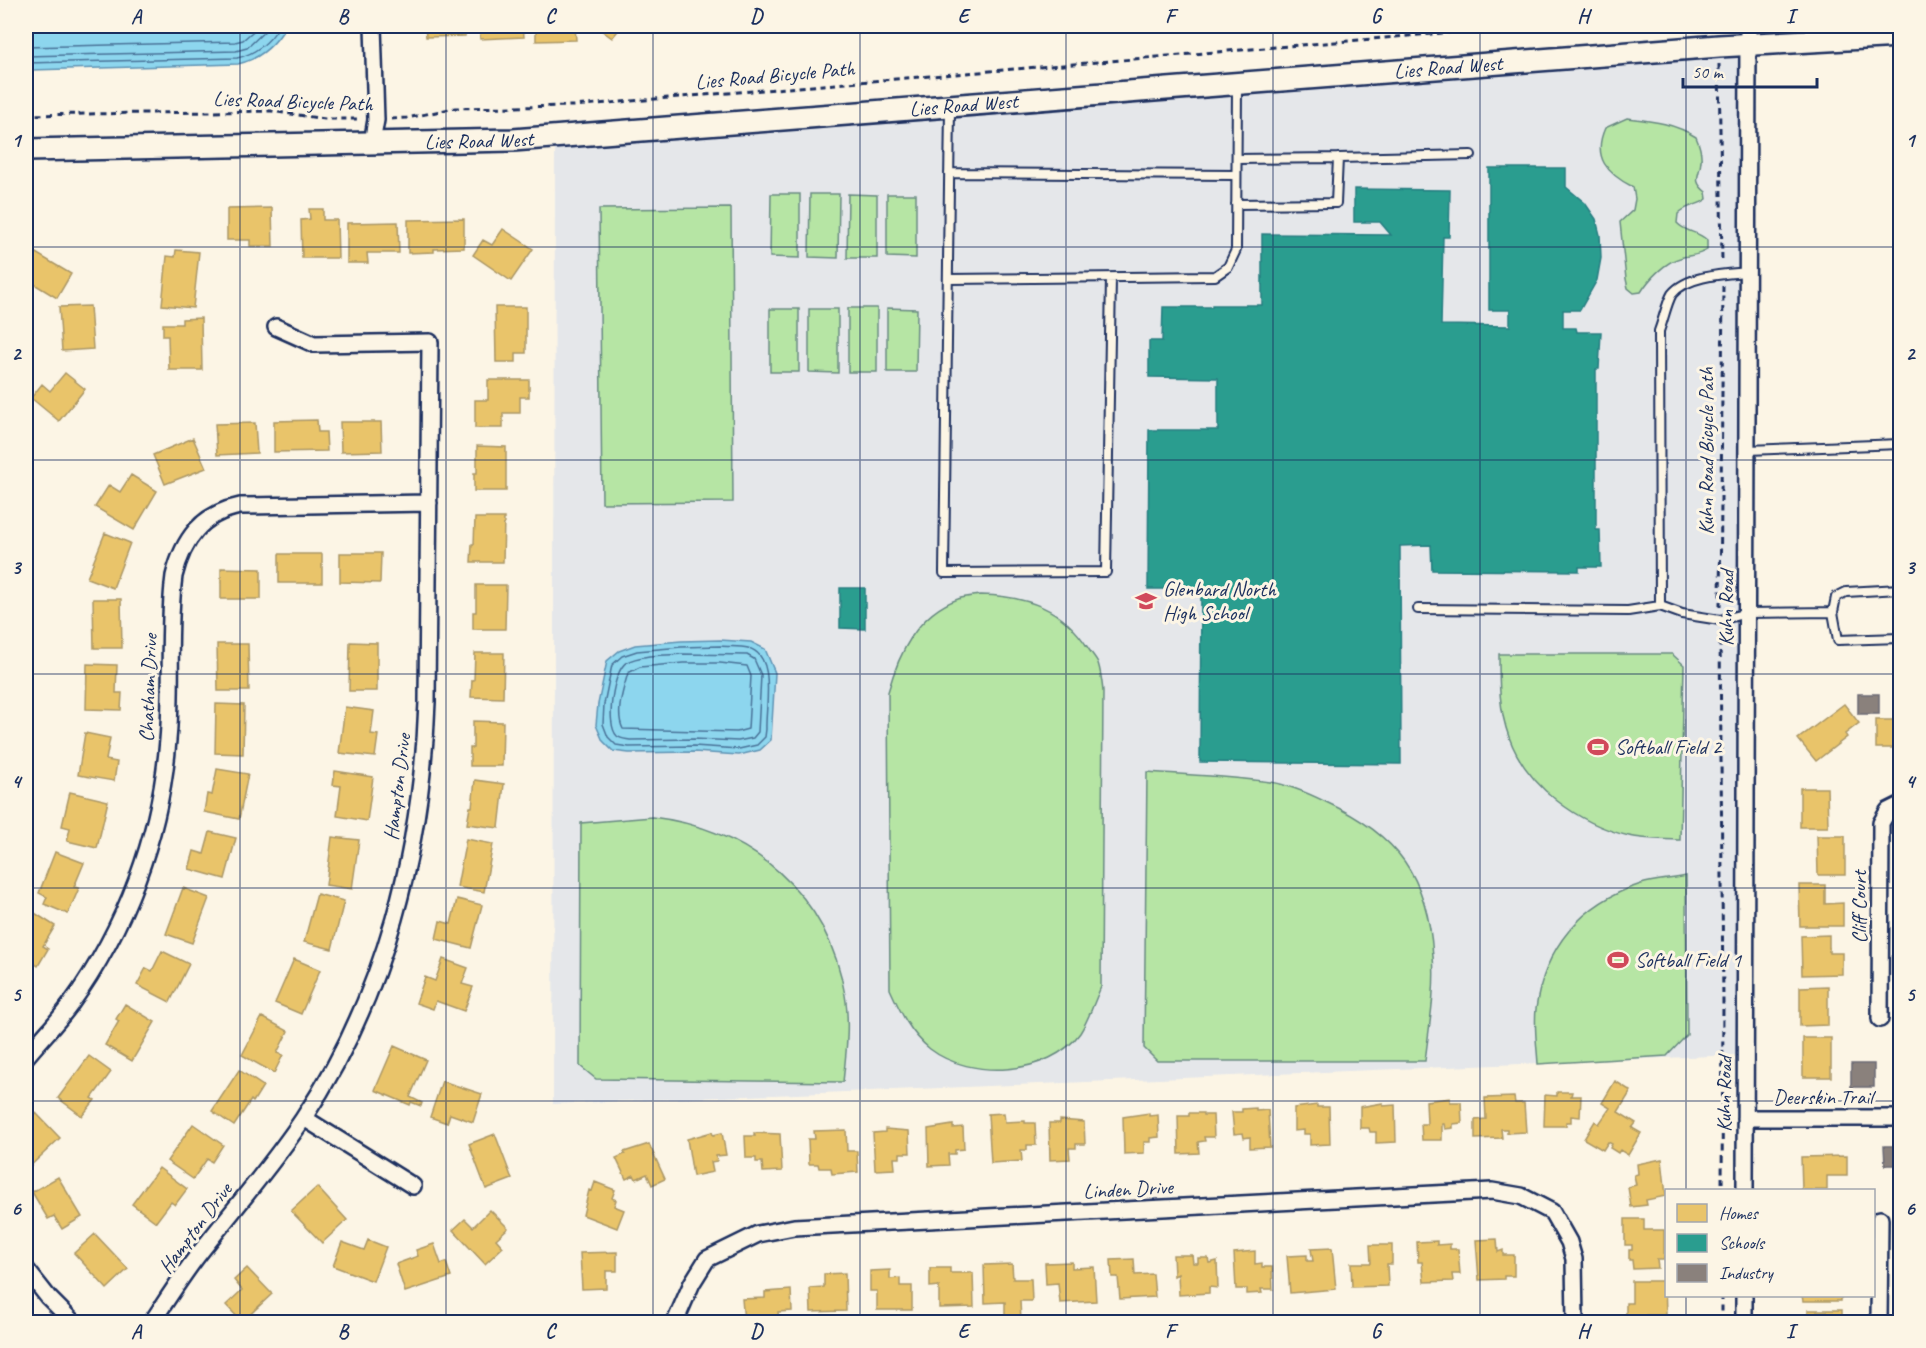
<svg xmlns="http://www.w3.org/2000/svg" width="1926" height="1348" viewBox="0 0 1926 1348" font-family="Caveat,sans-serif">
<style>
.built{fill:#e5e7ea}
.green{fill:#b6e5a4;stroke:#688a81;stroke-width:1.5}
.water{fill:#8dd6ee;stroke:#5f93b4;stroke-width:1.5}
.homes{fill:#e9c46a;stroke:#ab9766;stroke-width:1.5}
.schools{fill:#2a9d8f;stroke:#267c80;stroke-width:1.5}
.industry{fill:#8a817c;stroke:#696873;stroke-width:1.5}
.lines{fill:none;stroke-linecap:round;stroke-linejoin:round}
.shore{stroke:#497298;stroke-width:1.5}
.lane-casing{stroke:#1b2f5e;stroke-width:12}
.street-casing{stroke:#1b2f5e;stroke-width:20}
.secondary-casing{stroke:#1b2f5e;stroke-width:26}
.path{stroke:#1b2f5e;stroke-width:3;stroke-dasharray:6 4.5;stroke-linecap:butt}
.lane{stroke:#fcf5e5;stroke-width:8}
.street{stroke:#fcf5e5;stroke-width:15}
.secondary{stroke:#fcf5e5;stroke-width:21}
.grid{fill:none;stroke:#1b2f5e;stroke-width:1.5;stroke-opacity:0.55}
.labels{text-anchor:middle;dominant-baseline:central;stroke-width:6;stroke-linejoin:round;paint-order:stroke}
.street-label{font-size:21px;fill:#1b2f5e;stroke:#fcf5e5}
.poi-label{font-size:21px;fill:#1b2f5e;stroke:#fcf5e5;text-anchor:start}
.neatline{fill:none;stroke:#1b2f5e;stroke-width:2}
.grid-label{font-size:20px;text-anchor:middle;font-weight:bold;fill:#1b2f5e}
</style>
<rect width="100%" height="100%" fill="#fcf5e5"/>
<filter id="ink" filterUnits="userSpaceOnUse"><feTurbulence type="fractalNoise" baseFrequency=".0167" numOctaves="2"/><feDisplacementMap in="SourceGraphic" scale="12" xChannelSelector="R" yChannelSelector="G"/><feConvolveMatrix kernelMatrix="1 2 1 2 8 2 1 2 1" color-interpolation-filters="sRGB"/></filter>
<g filter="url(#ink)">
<path class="built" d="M1738,53L1737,1055L553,1104L555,146Z"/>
<path class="green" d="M1627,118C1652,121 1674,123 1696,137C1699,144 1702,153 1701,161C1700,176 1691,180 1706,192L1707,199C1698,206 1686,205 1678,214L1677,223C1686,233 1698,231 1707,240V250C1698,256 1690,255 1680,258C1665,262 1649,279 1641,292L1634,293L1628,288L1626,279L1620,222L1633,210L1635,199L1633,187C1607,174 1592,157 1605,128Z
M771,194H800V258L770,257Z
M810,194H839L838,258L809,257Z
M848,194L877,195V258H847Z
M887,194H916V258L887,257Z
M731,208L733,502L602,503L599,209Z
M848,308H877V372H848Z
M887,308L917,309L916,372H887Z
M770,309H799V372H770Z
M809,309H838V373L809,372Z
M981,595C1026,596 1063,608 1088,648C1091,653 1096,658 1098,663C1101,672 1102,682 1103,691L1101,987C1094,1002 1089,1019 1080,1033C1050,1076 970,1080 930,1049C910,1033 900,1011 890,989L888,692C899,653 917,614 958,599C965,596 974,596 981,595Z
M1499,654H1672L1684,665L1680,840C1663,839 1646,840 1629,836C1579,824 1527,787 1509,737C1499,710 1499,682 1499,654Z
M1147,772C1188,775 1230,776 1270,782C1290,785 1308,793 1326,802C1398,835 1428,877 1433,956C1436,991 1429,1027 1425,1061H1157L1144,1048Z
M652,817C752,829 828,894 845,995C850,1024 846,1054 843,1082L596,1079L580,1066L581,823Z
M1686,876L1687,1035L1667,1056L1538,1064C1537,1047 1534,1027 1536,1009C1544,948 1581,903 1641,884C1655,880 1672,879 1686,876Z"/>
<path class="water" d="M26,26H286C275,45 260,59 238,64L32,70L26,69Z
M720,640L751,642L765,649L775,673L771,740L760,750L739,755L694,752L629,753L613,751L603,741L596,725L598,704L607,661L619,651L635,645L681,641Z"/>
<path class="homes" d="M425,26H465V36L426,37Z
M479,26H523L524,37L480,39Z
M536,26H575L576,40L536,41Z
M605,26H622L612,38L601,30Z
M272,208L273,246H250V240H227V209Z
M309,209H323V220H337L338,258H302L301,220L310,219Z
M464,219V248L434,249V252L408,253V220Z
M398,222L399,253H367L368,263H347V223Z
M503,229L533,249L511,281L473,255L483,240L492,245Z
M29,249L71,274L57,298L26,279V255Z
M176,250L199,252L193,308L162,305L167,256L175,257Z
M90,306L93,349L62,351L59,307Z
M495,307H526V353H516V362H496Z
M201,318L202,370H169L168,336H163V324H182V319Z
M65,373L85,389L59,421L31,398L42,384L50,391Z
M488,380H529V397H520V413H503V428H475V400H488Z
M317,420L318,432H326L327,451L274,452V421Z
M340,422H381L382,451L341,452Z
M255,423L257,453L217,455L215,424Z
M193,438L206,468L165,484L153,455Z
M477,446L506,447V491H474V473H477Z
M131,475L157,491L134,530L95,507L109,485L120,492Z
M475,518H504L503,562H471L472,544H474Z
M105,533L130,543L113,588L87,578Z
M340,553H381L380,583L340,582Z
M279,554H322V583H279Z
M221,568L261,569V599H221Z
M476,585H506L505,629H473V612H476Z
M93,599H121L122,648H94Z
M350,642L377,643V691H349Z
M217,644H248L249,691H218Z
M475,653H504L503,698L471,697L472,680H474Z
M87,664L117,665L116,693H122L121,710L86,709Z
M216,704L244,705L243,754L215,753Z
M1844,704L1859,723L1845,734L1847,737L1816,761L1798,739Z
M345,707L374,711L371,734L378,735L375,757L339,753Z
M1876,720H1900V748H1876Z
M473,721L503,722L502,766H470V748H473Z
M85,733L110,738L106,760L117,762L114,781L78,775Z
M217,769L248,774L239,819L204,812L207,794L212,795Z
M335,771L373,777L367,821L337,816L341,786L333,785Z
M475,780L504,784L499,828L467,824L470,807H472Z
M1800,788H1827L1828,827H1800Z
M70,792L108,801L97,848L67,841L70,828L62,826Z
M210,832L236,838L225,879L189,869L194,851L204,854Z
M1817,836H1845V875H1818Z
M332,837L359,840L352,889L326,885Z
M466,839L493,844L484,892L457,887Z
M55,852L84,863L74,887L79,888L68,914L44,904L47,897L39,893Z
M1799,885H1825V904L1843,903V926H1800Z
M183,888L209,898L192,943L166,934Z
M317,894L344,901L332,949L304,942Z
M457,899L482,905L471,948L436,939L440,921L451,924Z
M30,910L55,926L43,946L48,949L38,966L26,958V917Z
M1829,935V953H1842V974L1802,975L1801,936Z
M162,951L189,964L170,1002L137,985L146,968L152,971Z
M294,959L320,970L301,1014L275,1003Z
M443,959L468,968L462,984L473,987L464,1011L436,1001L433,1009L416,1003L425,977L435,981Z
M1828,986V1025L1800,1026V987Z
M125,1004L155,1022L132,1061L105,1045L119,1021L116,1019Z
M262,1017L288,1031L277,1053L283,1055L274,1073L242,1055Z
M1803,1038H1831V1077H1803Z
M394,1046L426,1060L410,1097L422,1103L421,1106L411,1102L410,1105L375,1090Z
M89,1056L111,1072L92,1098L95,1100L82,1116L58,1098Z
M239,1070L263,1086L253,1102L251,1100L234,1126L212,1111Z
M442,1081L482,1094L473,1122L450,1114L447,1123L430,1117Z
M1615,1081L1631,1091L1618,1112L1636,1123L1632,1128L1641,1133L1628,1155L1620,1150L1618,1153L1610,1148L1612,1144L1608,1142L1603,1150L1584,1139L1595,1121L1599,1124L1610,1108L1602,1103Z
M1557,1092H1572L1571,1096H1581L1580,1117L1571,1116V1122H1566V1126H1544L1545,1095L1557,1096Z
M1514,1097L1515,1103H1524L1526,1132L1507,1133V1129H1501L1502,1138L1475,1139V1120L1486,1119L1485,1098Z
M1450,1098V1102H1461L1462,1123L1453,1124V1128L1445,1129L1444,1124H1442V1140H1422L1421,1124H1427L1426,1101Z
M1383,1103V1106L1395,1105L1396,1142L1376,1143V1132H1370L1369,1128H1360V1107Z
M1317,1105V1107H1329L1330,1144L1310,1145V1134H1304V1130L1294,1131V1108Z
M1256,1108V1111L1268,1110L1270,1147L1250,1148V1137L1244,1138L1243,1133L1234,1134L1232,1112H1242V1109Z
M36,1113L60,1138L26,1170V1123Z
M1004,1113L1005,1122L1025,1121V1123H1035L1036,1145H1027V1150H1021L1022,1161L991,1163L988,1114Z
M1149,1113V1116L1158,1115L1159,1137L1150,1138V1142H1144V1153L1124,1154L1123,1117Z
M1189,1113H1203V1115H1213L1214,1137H1204L1205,1141L1198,1142L1199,1153L1179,1154L1178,1116H1189Z
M1060,1120L1084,1122L1085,1144H1076V1148H1069L1070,1159L1050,1160L1049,1123H1060Z
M193,1124L223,1145L212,1162L207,1159L193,1179L167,1161Z
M953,1125V1128L963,1127L964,1149L955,1150V1154H948L949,1165L929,1166L928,1129Z
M885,1129L909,1131L910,1153H900V1158H894L895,1169L875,1170L873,1133L885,1132Z
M846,1130L847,1151H857L858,1172L832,1174L831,1168H819L818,1164H809L808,1139H815L814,1131Z
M712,1132L713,1135L722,1133L726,1155L716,1156L717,1161L711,1162L713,1172L693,1176L687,1139Z
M754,1133L780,1134L782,1171L763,1172L762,1162H756V1158H746L745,1136H755Z
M495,1134L512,1179L486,1189L469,1144Z
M649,1144L665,1179L652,1185L647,1174L636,1179L634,1175L626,1179L616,1158L625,1154L624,1152Z
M1847,1156V1176H1827V1190H1802L1801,1157Z
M1662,1159L1666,1196L1646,1200L1647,1205L1631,1207L1628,1187L1636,1185L1634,1175L1638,1174L1637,1164Z
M159,1168L187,1189L175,1205L171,1202L156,1222L132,1204Z
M58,1177L82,1217L62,1229L54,1216L48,1219L32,1192Z
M595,1182L615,1190L612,1198L616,1200L614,1206L624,1210L617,1228L583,1215L589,1190L592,1191Z
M317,1187L347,1220L322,1243L291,1211Z
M490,1210L508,1228L496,1239L503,1247L485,1264L453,1230L465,1219L473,1227Z
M1625,1219H1644V1230H1664V1260H1657L1658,1268L1633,1269L1632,1260H1629V1250H1632V1245H1625Z
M95,1234L128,1269L107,1289L74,1253Z
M1497,1239L1498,1252L1503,1250V1255H1514V1276H1504V1279L1479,1280L1476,1240Z
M368,1240L386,1247L373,1281L333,1266L342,1242L364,1250Z
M1437,1241V1245L1450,1244V1249H1458L1460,1274H1452L1453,1281L1424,1282L1422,1262H1418L1417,1242Z
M434,1244L441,1264L446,1262L451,1277L405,1292L396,1264L418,1256L416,1250Z
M1370,1245H1392V1264H1387L1388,1286L1352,1287L1351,1263H1371Z
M1332,1248L1336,1289L1290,1293L1287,1256L1307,1255V1261H1313L1311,1249Z
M1255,1251V1264L1262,1263V1267H1272L1273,1289H1261L1262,1293L1247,1294V1289H1236L1234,1253Z
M617,1252V1271H606V1288L582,1289L580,1253Z
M1173,1255H1192L1193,1263H1198V1258H1208L1209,1263L1217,1261L1218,1288L1209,1287V1293L1179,1295L1178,1274L1174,1276Z
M1134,1259L1135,1275L1153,1274L1155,1297L1120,1299L1118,1277H1112L1111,1260Z
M1072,1262V1268L1094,1267L1096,1301L1060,1303L1058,1283L1046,1284L1045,1263Z
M1012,1264L1013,1279H1031L1032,1301H1020L1021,1321H1005V1302L985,1303L984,1265Z
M247,1268L272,1294L242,1322L226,1305L242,1290L234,1280Z
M930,1268H950V1273H973L974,1307L939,1308V1286L930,1287Z
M890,1270V1279L900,1278V1286H912V1310H877V1291H870V1271Z
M845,1273L846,1311L811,1312L810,1288L824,1287V1274Z
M1632,1281H1665L1666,1315H1646V1322H1626V1303H1632Z
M791,1290L792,1311L778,1312L779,1322H744L742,1299L765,1298V1292Z
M1802,1296H1841V1301H1803Z
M1808,1310H1842V1322H1808Z"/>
<path class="schools" d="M1489,168H1566V187L1585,203L1596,219L1600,235L1601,258L1597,280L1580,310H1563V328H1576L1577,332H1601L1599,369H1596V530H1600L1601,567H1579V571L1432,570L1431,545L1400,546L1401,764L1200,762L1201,589H1148L1149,430H1218V378L1149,377V341H1162L1163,307H1212V305H1262V234L1391,235L1380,222H1354V189L1450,190L1449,237H1443L1441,325L1510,326V310H1489Z
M840,588H865V629L840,628Z"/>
<path class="industry" d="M1858,694H1879V714H1858Z
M1851,1064H1874V1087H1851Z
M1884,1146H1900V1165H1885Z"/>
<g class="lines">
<path class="shore" d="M26,47L235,42L243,40L259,26
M26,56L236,51L247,48L270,26
M26,63L237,58C255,54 270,42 279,26
M720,646C729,647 740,646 748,648C777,655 765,707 766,729L765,737L757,745L739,749L694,746L629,747L616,745L608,737L603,724L604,704L612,665L622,656L637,651L681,647Z
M682,654L747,655L754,659L761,675L758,732L753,738L738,741L694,739L630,740C625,739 621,739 617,736C605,724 613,670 627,662C642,654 665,656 682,654Z
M683,663H720L747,666L751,676L748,729L737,732L623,729C615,713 623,690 628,673L640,667Z"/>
<defs>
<path id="lane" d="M950,108L944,573L1106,572L1111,278
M1338,158L1471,155
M949,173L1236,175
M1236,204L1336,203L1338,158L1237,159
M1748,272C1726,274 1687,275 1672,294C1667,302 1663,321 1659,331L1660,606L1682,614L1720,620L1747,613L1833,612
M948,279L1215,276L1228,267L1236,250L1237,86
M1748,450L1900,444
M1900,589L1846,592L1836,597L1833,612L1838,640L1900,638
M1418,609L1628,611L1660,606"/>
<path id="street" d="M372,143L376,120L373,26
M1880,1019L1881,823L1888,811L1900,805
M26,1057C40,1040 56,1024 70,1005C125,929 161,835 168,740C173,686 167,630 174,576C183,540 201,514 240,506L429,503
M304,1118L413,1186
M1745,1118H1900
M1745,1190L1748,26
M26,1269L48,1297L73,1322
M152,1322C166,1301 180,1279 195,1259C231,1212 270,1168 303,1119C385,996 422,848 427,702L430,342L314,344L276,327
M675,1322L692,1283L707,1259L758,1234L794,1227L1492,1191L1521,1196L1552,1212L1569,1242L1574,1259L1575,1322
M1744,1322V1296
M1879,1322L1880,1219"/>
<g id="secondary">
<path id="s1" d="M26,150L513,140L1719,46L1900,36"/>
</g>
</defs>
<use href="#lane" class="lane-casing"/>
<use href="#street" class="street-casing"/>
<use href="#secondary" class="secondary-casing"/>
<path class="path" d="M1719,64L1722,262
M26,115L271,111L325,119H360
M391,119L407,118L455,108L573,106L1527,26
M1720,607L1723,286
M1720,631L1723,1004L1722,1190
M1722,1322V1296"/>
<use href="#lane" class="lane"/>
<use href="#street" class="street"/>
<use href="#secondary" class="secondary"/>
</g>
</g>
<path class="grid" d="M240,26V1322M446,26V1322M653,26V1322M860,26V1322M1066,26V1322M1273,26V1322M1480,26V1322M1686,26V1190M26,247H1900M26,460H1900M26,674H1900M26,888H1900M26,1101H1900M1686,1296V1322"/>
<defs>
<symbol id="school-bare" viewBox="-9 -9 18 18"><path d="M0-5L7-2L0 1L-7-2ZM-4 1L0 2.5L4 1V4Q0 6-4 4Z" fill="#d1495b" stroke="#fcf5e5" stroke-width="2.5" paint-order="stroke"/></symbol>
<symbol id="stadium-bare" viewBox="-9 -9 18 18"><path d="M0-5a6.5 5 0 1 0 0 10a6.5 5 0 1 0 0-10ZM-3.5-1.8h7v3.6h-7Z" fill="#d1495b" stroke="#fcf5e5" stroke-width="2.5" paint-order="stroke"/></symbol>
</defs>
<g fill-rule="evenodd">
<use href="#school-bare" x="1131" y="586" width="30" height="30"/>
<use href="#stadium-bare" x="1583" y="732" width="30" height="30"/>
<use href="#stadium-bare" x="1603" y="945" width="30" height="30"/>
</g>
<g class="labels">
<g class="street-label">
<text stroke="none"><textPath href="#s1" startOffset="1425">Lies Road West</textPath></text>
<text transform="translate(775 75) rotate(-5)">Lies Road Bicycle Path</text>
<text transform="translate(293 101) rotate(2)">Lies Road Bicycle Path</text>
<text stroke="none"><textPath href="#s1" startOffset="939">Lies Road West</textPath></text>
<text stroke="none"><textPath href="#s1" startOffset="453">Lies Road West</textPath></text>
<text transform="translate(1706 451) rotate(-90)">Kuhn Road Bicycle Path</text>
<text transform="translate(1726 608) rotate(-90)">Kuhn Road</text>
<text transform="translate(148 688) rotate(-88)">Chatham Drive</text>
<text transform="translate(397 787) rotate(-83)">Hampton Drive</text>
<text transform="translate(1859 907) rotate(-90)">Cliff Court</text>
<text transform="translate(1724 1094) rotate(-90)">Kuhn Road</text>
<text x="1823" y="1097">Deerskin Trail</text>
<text transform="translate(1128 1189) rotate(-3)">Linden Drive</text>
<text transform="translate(195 1228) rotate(-53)">Hampton Drive</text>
</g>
<g class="poi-label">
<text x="1163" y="589">Glenbard North<tspan x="1163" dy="24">High School</tspan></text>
<text x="1615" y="747">Softball Field 2</text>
<text x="1635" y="960">Softball Field 1</text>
</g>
</g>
<rect width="1926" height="1348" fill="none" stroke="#fcf5e5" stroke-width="66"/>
<rect x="1665" y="1189" width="210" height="108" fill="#fcf5e5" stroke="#a2a6af" stroke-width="1.5"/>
<rect x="1677" y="1204" width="30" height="18" fill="#e9c46a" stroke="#a2a6af" stroke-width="1.5"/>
<text x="1719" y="1219" font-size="18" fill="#1b2f5e">Homes</text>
<rect x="1677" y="1234" width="30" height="18" fill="#2a9d8f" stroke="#a2a6af" stroke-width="1.5"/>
<text x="1719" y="1249" font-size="18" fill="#1b2f5e">Schools</text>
<rect x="1677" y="1264" width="30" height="18" fill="#8a817c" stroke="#a2a6af" stroke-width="1.5"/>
<text x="1719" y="1279" font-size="18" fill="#1b2f5e">Industry</text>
<path d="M1683 78v9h134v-9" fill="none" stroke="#1b2f5e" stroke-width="3"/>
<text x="1692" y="78" font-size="18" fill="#1b2f5e" stroke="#fcf5e5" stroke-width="4.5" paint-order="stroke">50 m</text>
<rect x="33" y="33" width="1860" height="1282" class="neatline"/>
<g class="grid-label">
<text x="136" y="23">A</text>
<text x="343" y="23">B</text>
<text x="550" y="23">C</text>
<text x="756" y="23">D</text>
<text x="963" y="23">E</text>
<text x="1170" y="23">F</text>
<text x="1376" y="23">G</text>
<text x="1583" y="23">H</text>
<text x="1790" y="23">I</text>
<text x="16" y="147">1</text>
<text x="1910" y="147">1</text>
<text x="16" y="360">2</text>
<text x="1910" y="360">2</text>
<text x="16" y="574">3</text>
<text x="1910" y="574">3</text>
<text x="16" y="788">4</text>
<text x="1910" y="788">4</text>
<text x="16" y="1001">5</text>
<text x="1910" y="1001">5</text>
<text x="16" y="1215">6</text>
<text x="1910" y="1215">6</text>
<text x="136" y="1338">A</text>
<text x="343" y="1338">B</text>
<text x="550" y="1338">C</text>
<text x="756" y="1338">D</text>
<text x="963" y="1338">E</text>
<text x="1170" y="1338">F</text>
<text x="1376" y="1338">G</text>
<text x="1583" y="1338">H</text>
<text x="1790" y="1338">I</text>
</g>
</svg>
